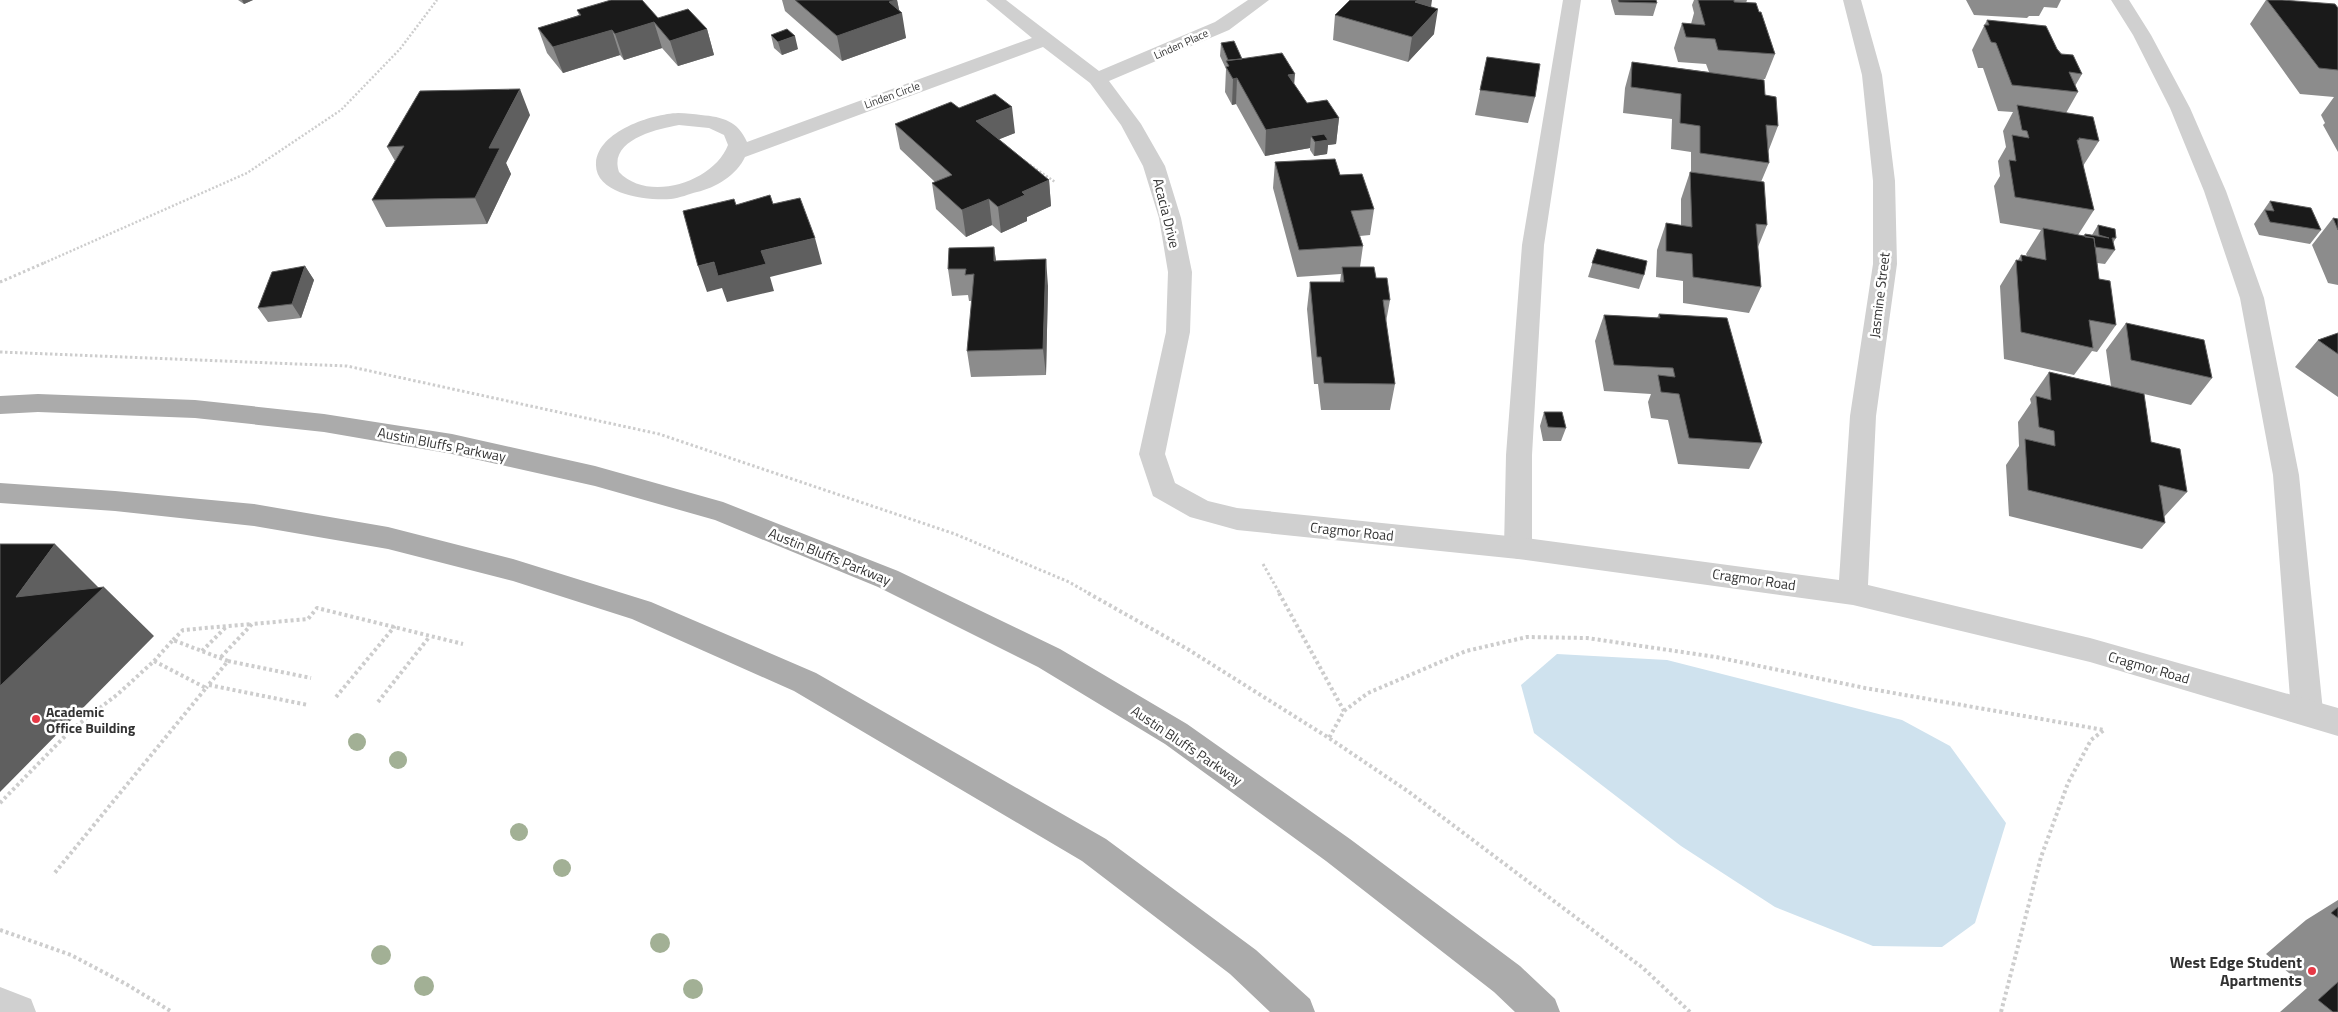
<svg xmlns="http://www.w3.org/2000/svg" width="2338" height="1012" viewBox="0 0 2338 1012" font-family="'Titillium Web',sans-serif">
<style>
.water{fill:#cfe2ee}
.lines{fill:none;stroke-linecap:round;stroke-linejoin:round}
.path-far2{stroke:#cdcdcd;stroke-width:2.5;stroke-dasharray:2 2;stroke-linecap:butt}
.path-far1{stroke:#cdcdcd;stroke-width:3;stroke-dasharray:2.5 2.5;stroke-linecap:butt}
.path{stroke:#cdcdcd;stroke-width:4;stroke-dasharray:3 3;stroke-linecap:butt}
.lane{fill:#d0d0d0;fill-rule:evenodd}
.street{fill:#d0d0d0;fill-rule:evenodd}
.primary{fill:#ababab;fill-rule:evenodd}
.tree{fill:#a2b095}
.wall{fill:#8c8c8c}
.shaded-wall{fill:#5f5f5f}
.building{fill:#1a1a1a;stroke:#5f5f5f}
.poi-dot{fill:#e63946;stroke:#fff;stroke-width:2}
.labels{text-anchor:middle;dominant-baseline:central;stroke-width:5;stroke-linejoin:round;paint-order:stroke}
.far-street-label{font-size:11px;fill:#333;stroke:#fff}
.street-label{font-size:14px;fill:#333;stroke:#fff}
.poi-label{font-size:14px;font-weight:bold;fill:#333;stroke:#fff;text-anchor:start}
.near-poi-label{font-size:16px;font-weight:bold;fill:#333;stroke:#fff;text-anchor:end}
</style>
<rect width="100%" height="100%" fill="#fff"/>
<path class="water" d="M1557,654L1667,660L1902,720L1950,746L2006,823L1975,923L1942,947L1873,946L1775,907L1681,846L1534,733L1521,685Z"/>
<g class="lines">
<path class="path-far2" d="M1023,160L1055,182
M44,263L247,173L341,110L400,49L437,0"/>
<path class="path-far1" d="M0,282L46,262
M0,352L347,366L659,434L955,534L1069,582L1090,594
M1263,564L1280,594"/>
<path class="path" d="M1088,593L1189,650L1329,738L1409,792L1643,968L1690,1012
M1279,593L1344,711L1329,738
M173,640L183,630L252,624
M202,651L226,627
M221,657L252,624L308,619L317,608L463,644
M154,661L173,640L228,661L206,688
M228,661L311,678
M209,685L308,705
M336,697L395,626
M378,702L430,636
M1344,711L1368,693L1466,651L1527,637L1587,638L1716,657L1865,688L2104,730
M0,803L71,730L118,694L154,661L206,688L53,875
M0,930L71,955L126,984L172,1012
M2001,1012L2041,857L2068,783L2091,740L2104,730"/>
<path class="lane" d="M1563,0H1581L1544,245L1532,455V548L1528,556L1518,559L1508,556L1504,548L1506,455L1522,245Z
M2111,0H2129L2151,35L2190,108L2226,191L2264,298L2299,475L2323,711L2318,720L2307,724L2296,720L2291,711L2273,475L2240,298L2204,191L2170,108L2133,35Z"/>
<path class="street" d="M986,0H1006L1099,71L1215,22L1248,0H1269L1229,30L1109,81L1141,124L1165,166L1181,218L1192,272L1190,332L1165,454L1175,483L1208,501L1237,508L1518,537L1839,580L1850,416L1873,264V181L1862,75L1843,0H1861L1882,75L1895,181L1897,264L1876,416L1868,585L2090,638L2338,708V736L2090,662L1853,605L1518,559L1237,530L1190,517L1153,496L1139,454L1166,332L1168,272L1159,218L1143,166L1121,125L1090,83L1043,47L745,157C737,175 715,188 697,192C689,194 680,198 671,199C649,201 594,195 596,163C598,131 652,114 678,113C686,113 694,114 701,115C723,117 738,121 747,142L1032,38ZM679,125L709,128L724,135L728,145C714,182 648,203 619,172C608,140 657,129 679,125Z
M0,987L31,999L36,1012H0Z"/>
<path class="primary" d="M38,394L195,400L324,414L452,434L595,466L723,502L898,571L1060,649L1187,724L1350,839L1520,966L1555,999L1560,1012H1515L1494,992L1326,861L1165,744L1038,667L878,587L715,520L595,486L452,454L324,432L195,418L38,412L0,414V396Z
M0,483L115,491L254,504L388,527L513,559L651,602L816,673L1106,839L1256,950L1310,999L1315,1012H1270L1230,974L1082,861L794,691L632,619L513,581L388,549L254,526L115,511L0,503Z"/>
</g>
<g class="tree">
<circle cx="357" cy="742" r="9"/>
<circle cx="398" cy="760" r="9"/>
<circle cx="519" cy="832" r="9"/>
<circle cx="562" cy="868" r="9"/>
<circle cx="660" cy="943" r="10"/>
<circle cx="381" cy="955" r="10"/>
<circle cx="424" cy="986" r="10"/>
<circle cx="693" cy="989" r="10"/>
</g>
<path class="wall" d="M238,0H253L244,4Z
M782,0H897L899,10L906,38L842,61L785,11Z
M1611,0H1656L1657,3L1653,16L1615,15L1611,1Z
M1694,0H1747L1746,3L1759,12L1775,54L1765,79H1756L1765,95L1778,126L1768,152L1769,163L1761,182L1767,225L1758,247L1761,287L1749,313L1683,303V281L1656,277L1657,250L1666,223L1681,226V199L1690,172L1691,173V152L1671,149L1672,119L1623,113L1625,88L1632,62L1709,72L1706,64L1678,62L1674,48L1682,23L1691,24L1694,13L1692,5Z
M1966,0H2061L2057,8L2044,7L2039,16H2029L2027,18L1974,15Z
M2266,0H2282L2338,8V152L2323,125L2325,123L2321,115L2334,97L2300,94L2250,24Z
M1431,7L1434,34L1408,62L1333,40L1335,15Z
M577,10L658,18L707,29L714,55L678,66L662,48L624,60L620,55L563,73L547,53L538,28L579,15Z
M1987,20L2057,49L2082,74L2075,86L2078,92L2066,113L2099,141L2083,166L2094,210L2078,235L2083,236L2085,234L2092,235L2098,225L2116,238L2113,243L2115,250L2105,264L2097,263L2099,279L2116,325L2097,352L2092,351L2074,375L2004,359L2000,286L2016,260H2018L2021,255L2027,256L2026,254L2041,230L2000,223L1994,186L2000,176L1998,161L2006,147L2003,131L2013,112L1998,111L1983,68H1978L1972,50Z
M771,35L798,49L782,55L774,48Z
M1221,43L1242,59L1294,84L1307,103L1339,118L1336,144L1328,145L1327,154L1314,156L1310,150V148L1265,156L1236,104L1232,105L1225,92L1226,69L1220,56Z
M1487,57L1535,97L1528,123L1475,115Z
M959,108L1015,133L999,139L1049,180L1051,206L1027,217V221L1001,233L992,225L966,237L936,209L932,183L935,182L900,149L895,124Z
M530,115L506,163L511,174L487,224L386,227L372,200L395,161L387,147Z
M1275,162L1340,175L1374,209L1370,235L1360,236L1363,246L1360,267L1376,278L1390,300L1386,322L1395,384L1390,410H1321L1318,384H1314L1307,309L1310,282H1340L1341,274L1297,277L1273,188Z
M2270,201L2321,230L2310,244L2259,235L2254,224Z
M2333,218L2338,219V285L2328,283L2312,245Z
M994,247L996,261L1048,286L1046,375L971,377L967,351L972,301H969L968,295L952,296L948,269Z
M1597,249L1644,275L1639,289L1588,277Z
M305,266L314,280L301,318L268,322L258,308Z
M1659,314L1762,443L1749,469L1678,464L1668,420L1651,418L1648,402L1651,394L1604,391L1595,341L1604,315L1657,318Z
M2126,323L2212,378L2191,405L2144,394L2151,442L2187,492L2164,517L2165,523L2142,549L2009,516L2006,465L2019,446L2018,422L2031,403L2030,399L2049,372L2111,386L2106,350Z
M2338,333V397L2295,367L2318,340Z
M1544,412L1566,428L1561,441H1543L1540,426Z
M2338,900V1012H2280L2307,988L2266,954L2306,920Z"/>
<path class="shaded-wall" d="M242,0H253L244,4Z
M896,0H897L900,14L902,13L906,38L842,61L837,36L889,2Z
M1418,0H1432L1431,7L1415,2Z
M1438,9L1434,34L1408,62L1412,37Z
M654,22L662,48L624,60L615,34Z
M707,29L714,55L678,66L670,41Z
M612,30L620,55L563,73L553,47Z
M795,36L798,49L782,55L778,42Z
M1295,74L1293,99L1288,75Z
M1237,78L1236,104L1232,105L1233,79Z
M520,89L530,115L506,163L511,174L487,224L475,198L489,148Z
M1012,107L1015,133L980,147L976,121Z
M1339,118L1336,144L1328,145L1327,154L1314,156L1315,142L1311,136L1310,148L1265,156L1266,130Z
M1049,180L1051,206L1027,217V221L1001,233L998,207L1022,192Z
M989,199L992,225L966,237L962,210Z
M815,238L822,264L770,277L774,291L727,302L722,288L707,292L698,266Z
M994,247L998,274L994,261Z
M1046,259L1048,286L1046,375L1043,349Z
M305,266L314,280L301,318L292,304Z
M55,544L101,590L104,587L154,636L0,792V686L16,597Z"/>
<path class="building" d="M611,0H642L658,18L688,9L707,29L670,41L654,22L615,34L612,30L553,47L538,28L581,15L577,10Z
M795,0H896L889,2L902,13L837,36Z
M1350,0H1418L1415,2L1438,9L1412,37L1335,15Z
M1618,0H1656L1657,3L1619,2Z
M1698,0H1734V2L1756,3L1759,12H1761L1775,54L1718,50L1715,39L1686,37L1682,23L1705,25Z
M2267,0H2282L2335,4L2338,8V70L2319,68Z
M1987,20L2046,26L2057,49L2061,54L2073,55L2082,74L2069,72L2078,92L2012,85L1996,43L1991,42L1984,25H1989Z
M787,29L795,36L778,42L771,35Z
M1234,41L1242,59L1228,60L1221,43Z
M1282,53L1295,74L1288,75L1307,103L1327,100L1339,118L1266,130L1237,78L1233,79L1226,67L1229,66L1226,61Z
M1487,57L1540,64L1535,97L1480,90Z
M1632,62L1764,80L1765,95L1776,97L1778,126L1766,125L1769,163L1700,153V126L1680,123L1681,94L1631,87Z
M520,89L489,148H500L475,198L372,200L404,146L387,147L420,91Z
M995,94L1012,107L976,121L1049,180L1022,192L1025,195L998,207L989,199L962,210L932,183L952,175L895,124L951,102L959,108Z
M2017,105L2093,117L2099,141L2079,138V140H2077L2094,210L2015,197L2009,160L2016,161L2012,135L2029,138L2027,131L2022,130Z
M1324,134L1328,140L1315,142L1311,136Z
M1335,159L1340,175L1362,174L1374,209L1351,211L1363,246L1299,250L1275,162Z
M1690,172L1764,182L1767,225L1756,224L1761,287L1693,277L1692,254L1666,251V223L1692,227Z
M770,195L773,204L800,198L815,238L761,251L766,264L718,276L714,262L698,266L683,211L734,199L736,205Z
M2270,201L2311,208L2321,230L2270,222L2265,210L2274,211Z
M2333,218L2338,219V230Z
M2098,225L2115,229L2116,238H2112L2115,250L2095,247L2094,238L2085,237V234L2109,238L2099,235Z
M2043,228L2094,238L2099,279L2110,281L2116,325L2089,320L2093,348L2021,332L2016,260L2022,261L2021,255L2046,260Z
M994,247V261L1046,259L1043,349L967,351L974,274L965,275L966,269H948L949,248Z
M1597,249L1647,261L1644,275L1592,263Z
M305,266L292,304L258,308L272,272Z
M1342,267H1374L1376,278H1387L1390,300H1383L1395,384L1324,383L1321,357H1317L1310,282H1344Z
M1659,314L1727,318L1762,443L1689,438L1679,394L1661,392L1658,375L1675,377L1673,368L1614,365L1604,315L1660,318Z
M2126,323L2204,340L2212,378L2131,360Z
M2338,333V354L2318,340Z
M2049,372L2144,394L2151,442L2180,449L2187,492L2159,485L2165,523L2028,490L2025,439L2055,446L2054,431L2039,427L2036,396L2051,400Z
M1544,412H1562L1566,428L1548,427Z
M0,544H55L16,597L104,587L0,686Z
M2338,907V918L2331,913Z
M2338,982V1012H2333L2318,1000Z"/>
<g class="poi-dot">
<circle cx="36" cy="719" r="5"/>
<circle cx="2312" cy="971" r="5"/>
</g>
<g class="labels">
<g class="far-street-label">
<text transform="translate(1181 44) rotate(-24)">Linden Place</text>
<text transform="translate(892 95) rotate(-20)">Linden Circle</text>
</g>
<g class="street-label">
<text transform="translate(1167 213) rotate(76)">Acacia Drive</text>
<text transform="translate(1879 295) rotate(-83)">Jasmine Street</text>
<text transform="translate(442 444) rotate(11)">Austin Bluffs Parkway</text>
<text transform="translate(1352 531) rotate(6)">Cragmor Road</text>
<text transform="translate(830 556) rotate(22)">Austin Bluffs Parkway</text>
<text transform="translate(1754 579) rotate(8)">Cragmor Road</text>
<text transform="translate(2149 667) rotate(16)">Cragmor Road</text>
<text transform="translate(1187 745) rotate(34)">Austin Bluffs Parkway</text>
</g>
<g class="poi-label">
<text x="46" y="711">Academic<tspan x="46" dy="16">Office Building</tspan></text>
</g>
<g class="near-poi-label">
<text x="2302" y="962">West Edge Student<tspan x="2302" dy="18">Apartments</tspan></text>
</g>
</g>
</svg>
